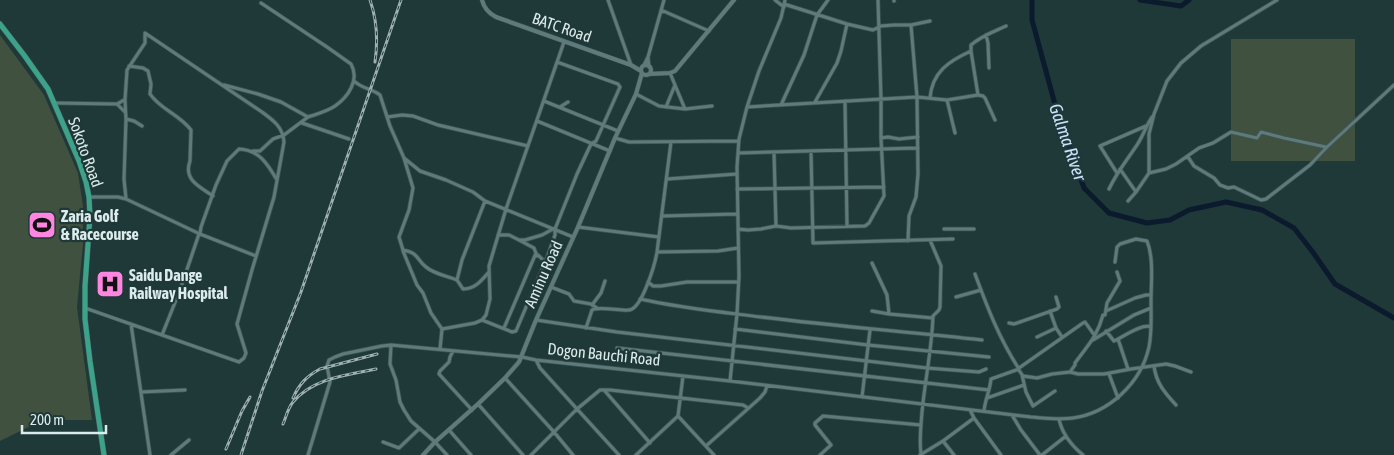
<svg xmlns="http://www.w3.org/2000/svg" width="1394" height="455" viewBox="0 0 1394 455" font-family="'Asap Condensed',sans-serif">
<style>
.green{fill:#41513f}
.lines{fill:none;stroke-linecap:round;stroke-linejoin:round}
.river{stroke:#0b1a2c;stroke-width:5}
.minor-casing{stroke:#3e5455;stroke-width:4.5}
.tertiary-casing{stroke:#3e5455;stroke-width:5}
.primary-casing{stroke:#3e5455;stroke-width:6}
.minor{stroke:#5f7a7a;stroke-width:3}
.tertiary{stroke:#5f7a7a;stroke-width:4}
.primary{stroke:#3da28a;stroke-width:5}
.rail-casing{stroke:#9eb0b0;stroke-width:3}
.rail{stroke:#1f3838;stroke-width:1;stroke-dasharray:4;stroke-linecap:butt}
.labels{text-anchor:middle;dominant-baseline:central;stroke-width:4.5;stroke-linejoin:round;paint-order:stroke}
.street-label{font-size:16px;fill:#dcebeb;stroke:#1f3838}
.poi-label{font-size:16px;font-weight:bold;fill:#dcebeb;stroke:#1f3838;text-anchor:start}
.water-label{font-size:18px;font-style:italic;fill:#cce1fc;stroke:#1f3838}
</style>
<rect width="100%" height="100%" fill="#1f3838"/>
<path class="green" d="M0,35L44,95L78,173L83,206V244L77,307L92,420H43L0,441Z
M1231,39H1355V161H1231Z"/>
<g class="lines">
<path class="river" d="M1032,0V20L1056,108L1084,188L1109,213L1147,223L1170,220L1189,210L1226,202L1262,210L1294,228L1312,251L1335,284L1394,318
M1140,0L1181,6L1189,0"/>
<defs>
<path id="minor" d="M608,0L631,65
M775,0L784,7
M894,1V0
M784,4L847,24L873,30L881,26L894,25H911L930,21
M661,10L709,31
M986,35L988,43L989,68
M971,51V45C981,36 993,32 1006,26
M648,57L649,67
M644,65L648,57L664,0
M129,66L143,68L148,71L151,84L150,94C161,110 179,114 191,130L190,161C183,180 200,187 213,196
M670,73L685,109
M354,81C361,88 372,89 380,95L390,126L404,158L420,171L446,180L473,192L485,201L573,237
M224,85L258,94L281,102L308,117C317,114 328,111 335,106C348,97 360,80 351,64L327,47L261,3
M636,94L659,106L685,109L712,106
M930,98C932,72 949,61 971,51L978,95
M947,100L955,133
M544,101L618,131
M845,101L847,226
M815,102L837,63L841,51L847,24
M54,103L117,104L124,100
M117,104L125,112
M781,105L804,55L817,15L828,0
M560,107L568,102
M666,107L675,85
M747,107L917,97L947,100L978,95L983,96L985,98L995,120
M387,117L402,115L413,116L438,125L528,146
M126,119L134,121L142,126
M537,121L610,151
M302,123L349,139
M615,138L629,142L739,141
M881,138L888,137L899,139L918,137
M253,151H260L273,139L284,135L308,117
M811,151L813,243
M774,152L776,226
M738,153L918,148
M1188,157L1194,166L1214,178L1220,185L1228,188L1234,187L1261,200L1266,199L1310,165L1327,147L1394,85
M404,158L413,188L409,210L399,237L403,250C419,253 416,259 426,267C434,274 447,276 457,280
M1120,169L1136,192
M1117,173L1100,146L1146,126
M1149,173L1166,169L1176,164L1199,148L1213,143L1231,132L1257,138L1261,132L1284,138L1326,147
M667,179L737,174
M737,189L884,187
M1109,189C1117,172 1127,160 1137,145C1143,136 1146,126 1152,117
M90,197H118L126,199L200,234L256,256
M126,199L124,179L126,119L125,100L127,70L145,43V34
M485,201L462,260L457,280L463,289C475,289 481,281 488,273
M1128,201L1136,192L1149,173V134L1154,114L1167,81L1181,63L1201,46L1277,0
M662,216L737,214
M578,227L659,237
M738,229L748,230L761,229L776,226L791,228L865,226L869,223L884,196L881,138V99L878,0
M944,229H974
M200,234L201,227L216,185L227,161L239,149C259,150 267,163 277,180
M498,235H509L519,240H525L542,235L553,229
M519,240L534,248L537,256L538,255L545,262
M908,241L909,216L916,197L918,174L917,97L911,25
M813,243L953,239
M403,251L417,285L423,293L431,313L442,329
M657,252L718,251L738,248
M872,263L887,295L889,314L933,318
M975,274C988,309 999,338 1019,369L991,379C990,390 985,400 984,411
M648,282L653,286H661L687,282H738
M551,287L569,294L574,301L591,304L597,308
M956,297L981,290
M640,299C680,308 721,312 761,317C835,326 909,332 982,340
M592,305L601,293L605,281
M85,308L239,362L244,358L246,353L237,324L252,270L274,197L284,142C283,127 273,120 262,112L145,33
M872,311L889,314
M1050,311L1056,328L1062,337
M1106,311L1135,298L1146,295H1151
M482,320L512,332L516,331L548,255L555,235V229L577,174L591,144L596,141L620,87L618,84L557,62
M536,320L617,332L927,368L979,372L986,369
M1009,323L1014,324L1057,309L1059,307L1056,297
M131,324L150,455
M504,328L536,253
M586,328L592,310L594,309C606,307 618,311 629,310C642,309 655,264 657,252L671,142
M735,329L868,345L989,357
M1106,331L1114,341C1123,337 1142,323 1151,327
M162,335L180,290L199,234
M1037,337L1056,328
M1118,339L1128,369
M1093,340L1134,315L1151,308
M617,348L989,390
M440,349L442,329L475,323L482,320L486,315L490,299L489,266L506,209L564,42
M453,351L450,357L449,362L440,371L439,374L472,410
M536,360L540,368L577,409L619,455
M1154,366C1156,383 1165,393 1176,405
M1019,368L1083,323L1085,322L1095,336
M1018,369L1023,376L1037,378L1052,374L1070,372L1078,374H1104L1131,369L1166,364L1175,366L1191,372
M1070,372L1075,365V363C1088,345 1097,337 1103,315H1105L1107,303L1120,281L1117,272
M1109,374L1118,398
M1022,375L1026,392L1033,406L1055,391
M505,378L554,432L573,455
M730,381L737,314L739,276L737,167L739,139L747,107L759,71L781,18L785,0
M604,390L650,443
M141,392L185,390
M862,397L870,330
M987,398L1024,385
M478,404L523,455
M970,410L974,418L1001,455
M1012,415L1021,430L1040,455
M678,416L714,455
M1059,419C1062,434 1071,445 1083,455
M449,430L471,455
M943,441L954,455
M383,442L399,448L419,429
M706,446L760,398L765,392L767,386
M921,454C919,440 921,426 922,412C925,380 932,348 933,316L939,310L940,307L941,266L930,240
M171,455L189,440
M308,455L330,382L327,366L329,360L335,357L343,354L382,346L391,345
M447,455L435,442L411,421L404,410L400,402L396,380L390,364L391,345L522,357L536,360L730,381L1031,417C1045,418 1059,420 1073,418C1109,413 1141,383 1149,347C1152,332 1151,317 1151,302C1151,284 1154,258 1147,241L1136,239L1120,244L1117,247L1115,262
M531,455L577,409L600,390H610L743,405L748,408
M636,455L678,416L683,376
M820,455L831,445L815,425V423L823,416L921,425
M920,455L943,441L974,418
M1042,455L1066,436"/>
<path id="tertiary" d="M482,0C484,8 488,13 496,17L631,65L641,71
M641 70a5 5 0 1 1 10 0a5 5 0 1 1-10 0Z
M649,74L670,73L675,71L734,0
M423,455L435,442L478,404L505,378L519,362L536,320L578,227L615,138L636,94L642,73"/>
<path id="primary" d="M0,24L24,55L48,89L79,161L86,182L89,197L90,216L85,286V319L90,361L104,455"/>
</defs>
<use href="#minor" class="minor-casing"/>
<use href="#tertiary" class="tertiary-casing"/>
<use href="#primary" class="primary-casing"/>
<use href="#minor" class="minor"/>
<use href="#tertiary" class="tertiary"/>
<use href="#primary" class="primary"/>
<defs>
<path id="rail" d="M370,0C377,20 378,41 375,62
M293,398C299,384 307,376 320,369L377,354
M283,424C286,417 288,408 293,402C313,378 347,375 376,369
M226,449L242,411L250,397
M241,455L262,391L301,292L401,0"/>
</defs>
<use href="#rail" class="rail-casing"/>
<use href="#rail" class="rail"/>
</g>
<defs>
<symbol id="stadium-square" viewBox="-11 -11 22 22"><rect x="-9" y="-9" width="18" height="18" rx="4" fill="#fe85e0" stroke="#1f3838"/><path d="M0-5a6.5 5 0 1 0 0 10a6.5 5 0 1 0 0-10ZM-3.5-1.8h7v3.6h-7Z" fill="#111"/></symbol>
<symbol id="hospital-square" viewBox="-11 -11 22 22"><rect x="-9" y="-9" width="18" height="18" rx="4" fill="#fe85e0" stroke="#1f3838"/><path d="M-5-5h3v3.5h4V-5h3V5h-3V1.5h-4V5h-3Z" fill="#111"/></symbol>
</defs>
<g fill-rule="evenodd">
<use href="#stadium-square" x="26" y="209" width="32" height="32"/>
<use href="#hospital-square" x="94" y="268" width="32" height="32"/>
</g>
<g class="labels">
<g class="street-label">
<text transform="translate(562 27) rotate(19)">BATC Road</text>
<text transform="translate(86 152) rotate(70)">Sokoto Road</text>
<text transform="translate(543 274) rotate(-66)">Aminu Road</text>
<text transform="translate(604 354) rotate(6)">Dogon Bauchi Road</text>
</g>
<g class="poi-label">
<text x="61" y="216">Zaria Golf<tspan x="61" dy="18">&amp; Racecourse</tspan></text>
<text x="129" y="275">Saidu Dange<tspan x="129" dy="18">Railway Hospital</tspan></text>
</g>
<g class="water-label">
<text transform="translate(1068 142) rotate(71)">Galma River</text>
</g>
</g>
<path d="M22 425v8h84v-8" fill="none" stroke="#dcebeb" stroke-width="2.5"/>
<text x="30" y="425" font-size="15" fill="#dcebeb" stroke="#1f3838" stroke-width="4" paint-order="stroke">200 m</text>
</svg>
